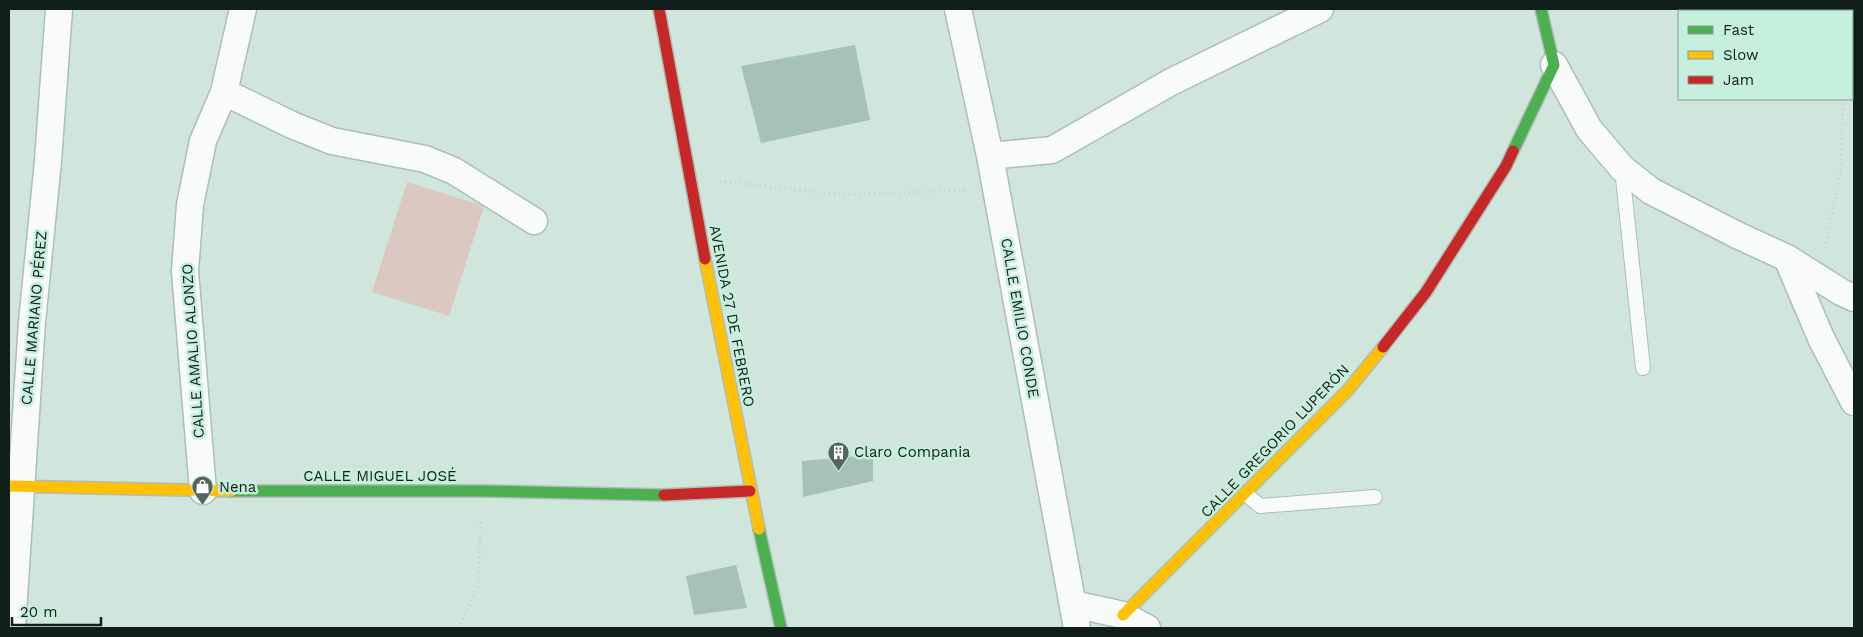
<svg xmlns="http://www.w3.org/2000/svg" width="1863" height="637" viewBox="0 0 1863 637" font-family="'Work Sans',sans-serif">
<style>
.green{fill:#dbc8c1}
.building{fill:#a6c1b6}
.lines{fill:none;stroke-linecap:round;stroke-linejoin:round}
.lane-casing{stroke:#adbeb7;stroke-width:16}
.street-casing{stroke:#adbeb7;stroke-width:29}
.fast-casing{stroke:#adbeb7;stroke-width:14}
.slow-casing{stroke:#adbeb7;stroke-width:14}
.jam-casing{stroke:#adbeb7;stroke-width:14}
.path{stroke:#c8cecc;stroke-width:3;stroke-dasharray:1 4;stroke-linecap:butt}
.lane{stroke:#f8fbfa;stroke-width:14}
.street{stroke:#f8fbfa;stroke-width:26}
.fast{stroke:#4caf50;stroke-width:11}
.slow{stroke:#ffc107;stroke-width:11}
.jam{stroke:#c62828;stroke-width:11}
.labels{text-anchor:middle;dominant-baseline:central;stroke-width:5;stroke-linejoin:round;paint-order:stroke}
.street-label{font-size:15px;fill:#101f19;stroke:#c7efdd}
.poi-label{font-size:15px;fill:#101f19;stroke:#c7efdd;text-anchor:start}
</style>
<rect width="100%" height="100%" fill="#d0e6dc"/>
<path class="green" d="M407,182L484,206L449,316L372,292Z"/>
<path class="building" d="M855,45L870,120L761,143L741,66Z
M873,455V481L803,497L802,461Z
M736,565L747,608L694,615L686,576Z"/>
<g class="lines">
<defs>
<path id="lane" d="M1622,169L1643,368
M1246,494L1260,506L1375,497"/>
<path id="street" d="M958,9L990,156L1077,628
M1554,65L1589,129L1622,168L1651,191L1737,235L1787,258L1841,292L1854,298
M224,92L292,125L332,141L425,159L454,171L534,221
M990,156L1052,150L1171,82L1320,9
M1787,258L1821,338L1854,402
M203,491L185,271L190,205L203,141L224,92L243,9
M1073,604L1123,615L1147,628
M12,628L32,322L48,161L59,9"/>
<path id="fast" d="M1513,151L1554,65L1541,9
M231,491H483L664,495
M759,529L781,628"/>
<path id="slow" d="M705,259L759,529
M9,486L231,491
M1123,615L1348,390L1383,347"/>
<path id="jam" d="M659,9L705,259
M1383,347L1426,292L1506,166L1513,151
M664,495L750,491"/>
</defs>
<use href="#lane" class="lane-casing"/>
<use href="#street" class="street-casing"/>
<use href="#fast" class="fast-casing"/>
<use href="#slow" class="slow-casing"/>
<use href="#jam" class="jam-casing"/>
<path class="path" d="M720,181L843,195L968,190
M1825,248L1841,169L1843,99
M458,628L478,587L481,519"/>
<use href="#lane" class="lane"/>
<use href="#street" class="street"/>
<use href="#fast" class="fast"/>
<use href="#slow" class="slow"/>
<use href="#jam" class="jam"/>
</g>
<defs>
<symbol id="building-pin" viewBox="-11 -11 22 30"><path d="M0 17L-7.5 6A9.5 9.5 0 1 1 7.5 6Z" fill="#53655d" stroke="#c7efdd"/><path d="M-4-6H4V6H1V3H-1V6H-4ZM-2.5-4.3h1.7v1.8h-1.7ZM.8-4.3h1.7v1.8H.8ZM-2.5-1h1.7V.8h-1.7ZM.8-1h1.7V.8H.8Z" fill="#fff"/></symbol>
<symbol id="shop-pin" viewBox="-11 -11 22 30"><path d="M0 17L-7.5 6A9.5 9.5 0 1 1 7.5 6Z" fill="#53655d" stroke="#c7efdd"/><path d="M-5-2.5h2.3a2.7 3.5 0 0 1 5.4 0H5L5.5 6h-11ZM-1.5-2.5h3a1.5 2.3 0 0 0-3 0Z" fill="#fff"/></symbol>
</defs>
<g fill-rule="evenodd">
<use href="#building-pin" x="826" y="440" width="25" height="34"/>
<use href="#shop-pin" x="190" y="474" width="25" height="34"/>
</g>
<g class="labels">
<g class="street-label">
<text transform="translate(732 316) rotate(79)">AVENIDA 27 DE FEBRERO</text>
<text transform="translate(34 318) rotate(-85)">CALLE MARIANO PÉREZ</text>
<text transform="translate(1020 318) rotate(80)">CALLE EMILIO CONDE</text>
<text transform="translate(193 351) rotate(-94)">CALLE AMALIO ALONZO</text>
<text transform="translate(1275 441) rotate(-46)">CALLE GREGORIO LUPERÓN</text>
<text x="380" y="476">CALLE MIGUEL JOSÉ</text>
</g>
<g class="poi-label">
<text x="854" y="452">Claro Compania</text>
<text x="219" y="487">Nena</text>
</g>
</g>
<rect width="1863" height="637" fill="none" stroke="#101f19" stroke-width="20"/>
<rect x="1678" y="10" width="175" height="90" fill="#c7efdd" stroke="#7e9c8f"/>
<rect x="1688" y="26" width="25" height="8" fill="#4caf50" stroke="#7e9c8f"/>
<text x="1723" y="35" font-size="15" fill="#101f19">Fast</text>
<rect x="1688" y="51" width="25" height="8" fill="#ffc107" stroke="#7e9c8f"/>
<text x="1723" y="60" font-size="15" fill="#101f19">Slow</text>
<rect x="1688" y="76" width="25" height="8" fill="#c62828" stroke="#7e9c8f"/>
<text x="1723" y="85" font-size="15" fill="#101f19">Jam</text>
<path d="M12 617v8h89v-8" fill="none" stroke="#101f19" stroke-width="2.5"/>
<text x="20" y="617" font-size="15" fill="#101f19" stroke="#c7efdd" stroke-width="4" paint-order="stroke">20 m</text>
</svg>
